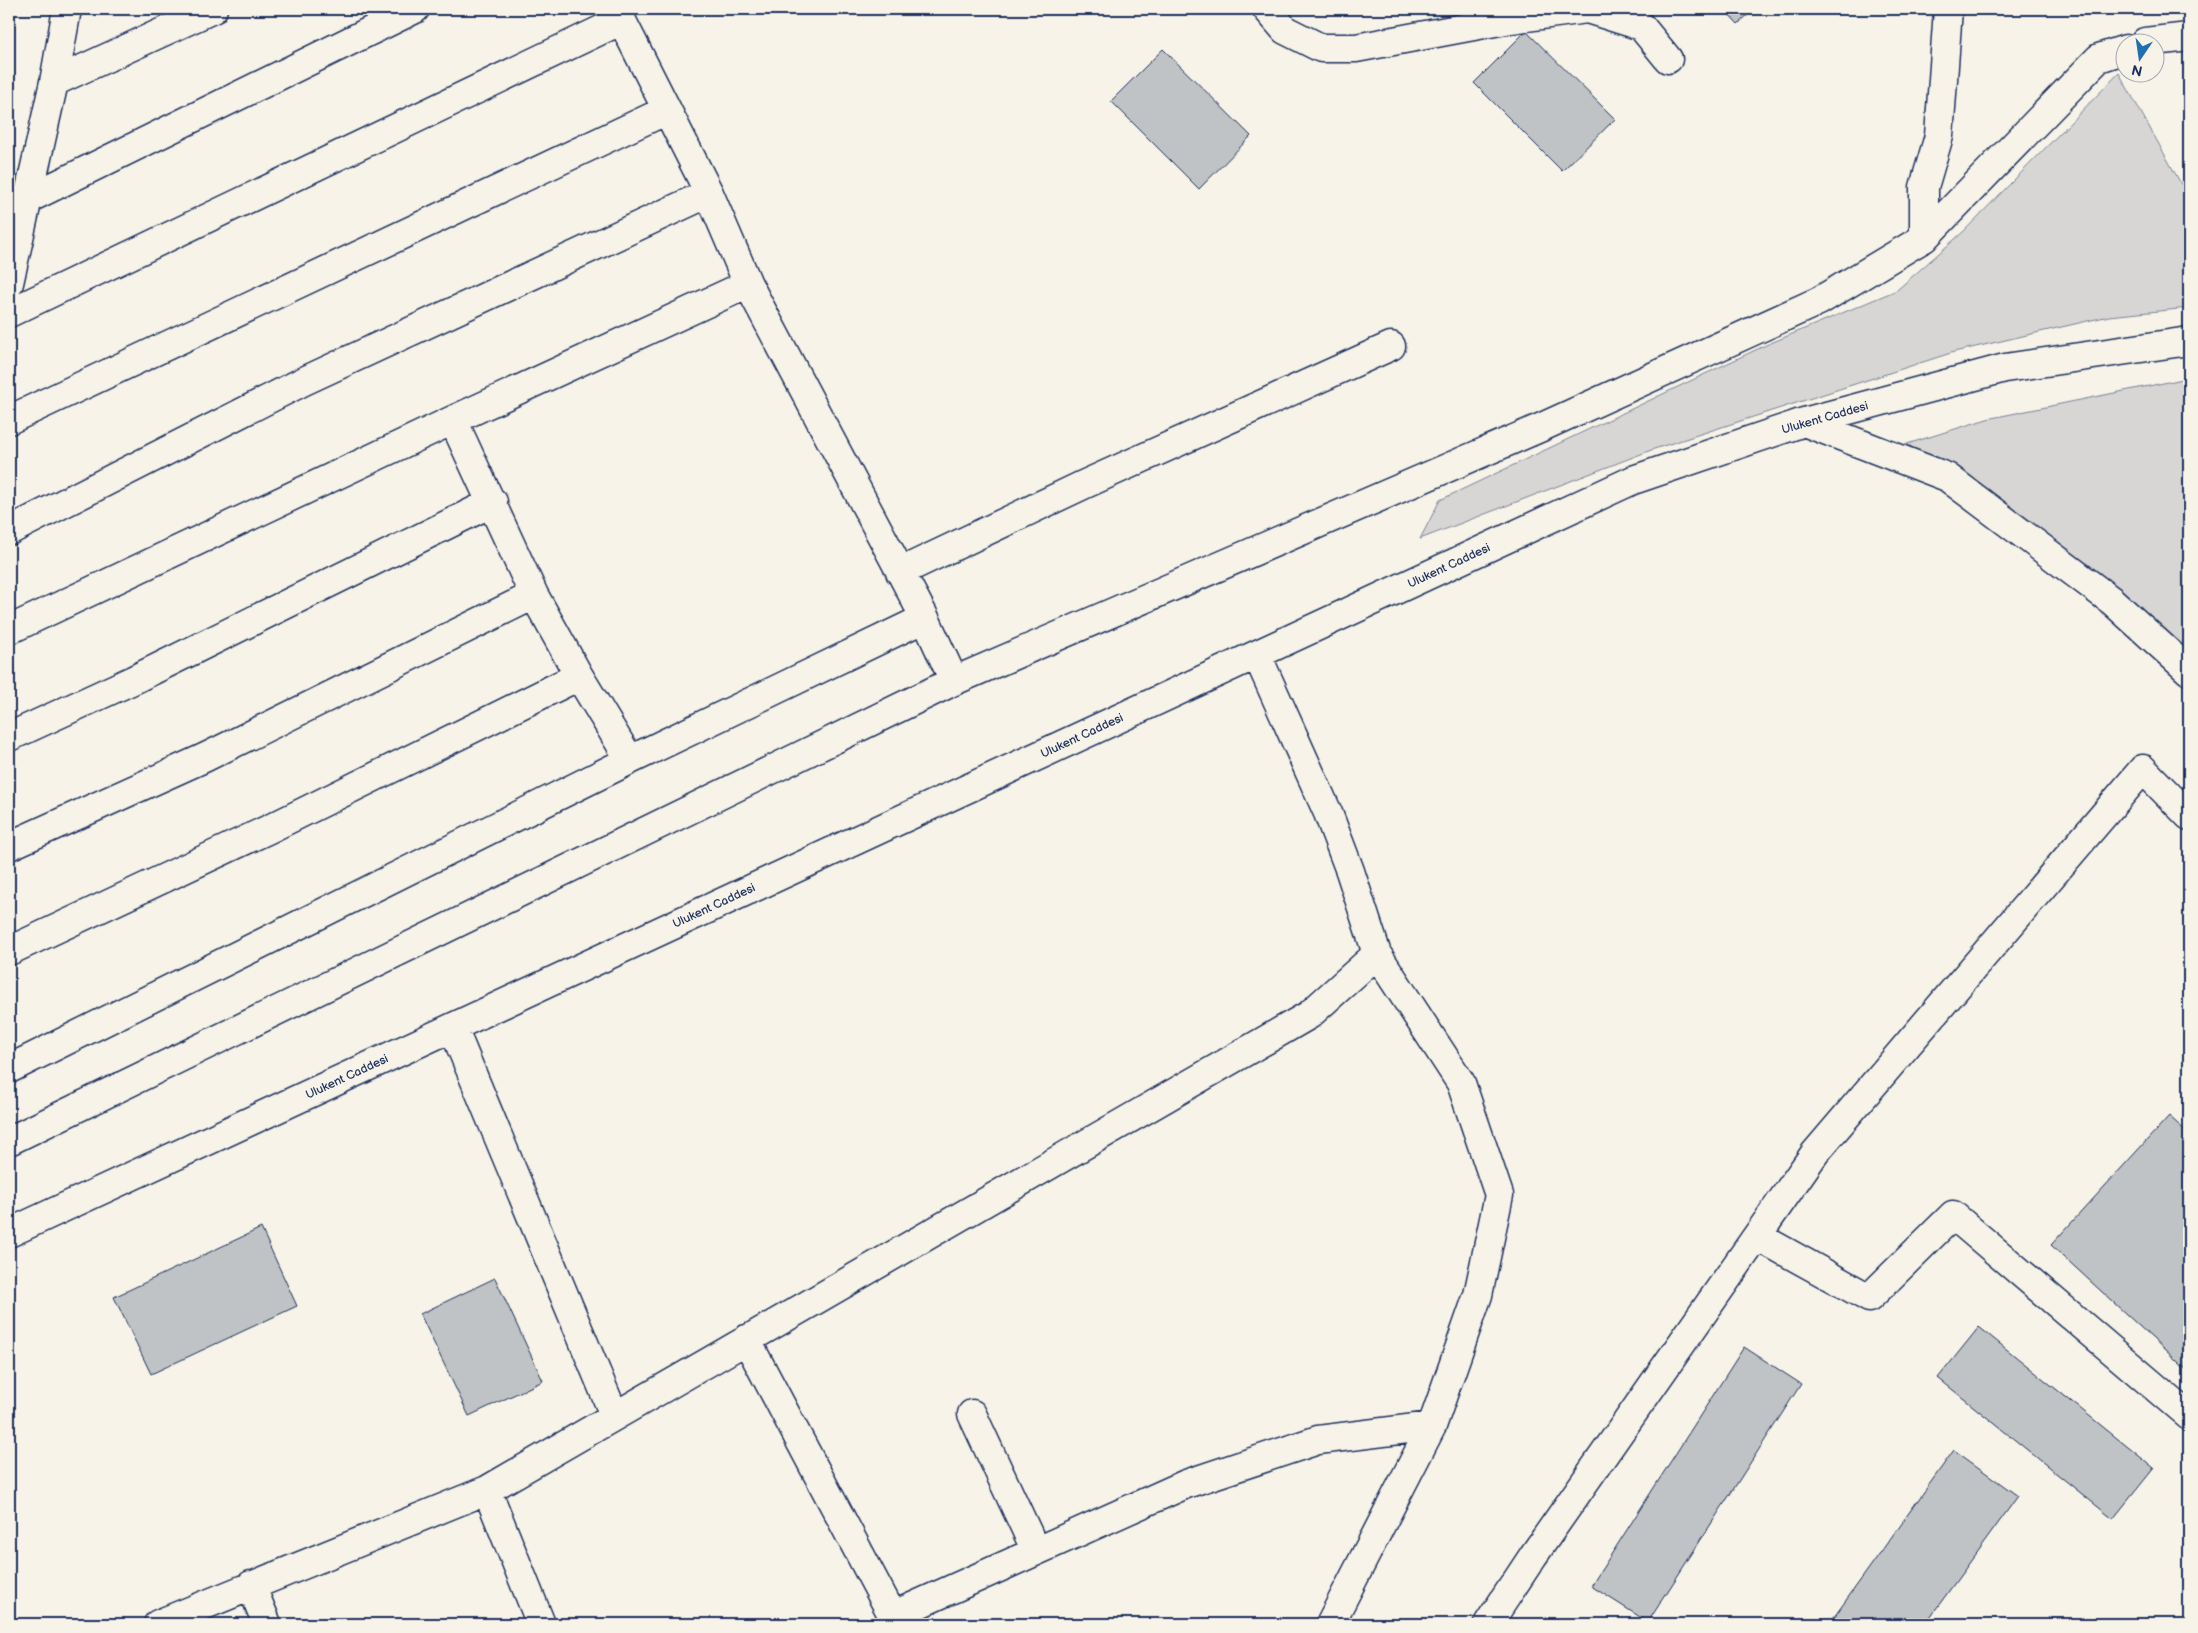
<svg xmlns="http://www.w3.org/2000/svg" width="2198" height="1633" viewBox="0 0 2198 1633" font-family="'Balsamiq Sans',sans-serif">
<style>
.green{fill:#d7d6d4;stroke:#798299}
.building{fill:#c0c3c5;stroke:#1b2f5e}
.lines{fill:none;stroke-linecap:round;stroke-linejoin:round}
.minor-casing{stroke:#1b2f5e;stroke-width:31}
.major-casing{stroke:#1b2f5e;stroke-width:31}
.minor{stroke:#f7f3e8;stroke-width:28}
.major{stroke:#f7f3e8;stroke-width:28}
.labels{text-anchor:middle;dominant-baseline:central;stroke-width:5;stroke-linejoin:round;paint-order:stroke}
.street-label{font-size:12px;fill:#1b2f5e;stroke:#f7f3e8}
</style>
<rect width="100%" height="100%" fill="#f7f3e8"/>
<filter id="ink" filterUnits="userSpaceOnUse"><feTurbulence type="fractalNoise" baseFrequency=".02" numOctaves="2"/><feDisplacementMap in="SourceGraphic" scale="10" xChannelSelector="R" yChannelSelector="G"/><feConvolveMatrix kernelMatrix="1 2 1 2 8 2 1 2 1" color-interpolation-filters="sRGB"/></filter>
<g filter="url(#ink)">
<path class="green" d="M2119,73L2189,198V308L2109,316L1954,352L1654,449L1420,539L1440,500L1766,345L1897,290L1963,232Z
M2183,379L2189,380V652L2034,526L1907,444L1987,419Z"/>
<path class="building" d="M1724,9H1754L1738,24Z
M1526,31L1615,119L1562,171L1474,83Z
M1163,49L1251,136L1199,189L1111,101Z
M2169,1116L2189,1134V1372L2051,1245Z
M261,1228L297,1306L151,1374L114,1297Z
M495,1278L543,1381L469,1416L420,1314Z
M1979,1327L2154,1468L2113,1519L1938,1378Z
M1744,1347L1801,1384L1648,1622L1591,1586Z
M1954,1450L2018,1496L1925,1624H1829Z"/>
<g class="lines">
<defs>
<path id="minor" d="M616,9L709,193L748,284L925,618L954,681
M1267,9L1285,30L1321,48H1356L1511,19L1587,9L1641,26L1668,59
M2145,42L2189,37
M54,82L213,9
M26,200L415,9
M9,283L54,82L67,9
M9,313L622,20
M9,420L667,110
M453,420L534,595L579,676L630,760
M1804,422L1947,477L2112,601L2189,671
M9,531L304,381L709,193
M900,572L1083,485L1391,346
M9,630L453,420L748,284
M9,737L133,680L493,502
M9,846L204,758L534,595
M9,951L269,829L579,676
M453,1028L614,1415
M9,1069L630,760L925,618
M9,1141L954,681L1542,427L1819,301L1924,238L2099,58L2126,49
M9,1233L1633,480L1804,422L2005,368L2189,341
M1757,1236L1869,1298L1953,1215L2189,1416
M746,1339L897,1624
M972,1414L1036,1551
M487,1490L541,1624
M251,1585L267,1624
M892,1616L1186,1484L1318,1440L1432,1426
M158,1624L487,1490L1309,1015L1377,954L1350,871L1328,813L1257,655
M1330,1624L1432,1426L1478,1295L1499,1195L1461,1083L1377,954
M1488,1624L1533,1556L1815,1153L2143,769L2189,816"/>
<path id="major" d="M1924,238V187L1939,136L1948,9"/>
</defs>
<use href="#minor" class="minor-casing"/>
<use href="#major" class="major-casing"/>
<use href="#minor" class="minor"/>
<use href="#major" class="major"/>
</g>
</g>
<g class="labels">
<g class="street-label">
<text transform="translate(1825 418) rotate(-16)">Ulukent Caddesi</text>
<text transform="translate(1449 566) rotate(-25)">Ulukent Caddesi</text>
<text transform="translate(1082 736) rotate(-25)">Ulukent Caddesi</text>
<text transform="translate(714 906) rotate(-25)">Ulukent Caddesi</text>
<text transform="translate(347 1077) rotate(-25)">Ulukent Caddesi</text>
</g>
</g>
<rect width="2198" height="1633" fill="none" stroke="#f7f3e8" stroke-width="30"/>
<rect x="15" y="15" width="2168" height="1603" fill="none" stroke="#1b2f5e" stroke-width="2" filter="url(#ink)"/>
<g transform="translate(2140 58) rotate(193)"><circle r="24" fill="#f7f3e8" stroke="#9fa5b1"/>
<path d="M0-4L9 19L0 12L-9 19Z" fill="#1f6fb2"/>
<text y="-8" font-size="14" font-weight="bold" text-anchor="middle" fill="#1b2f5e">N</text>
</g>
</svg>
